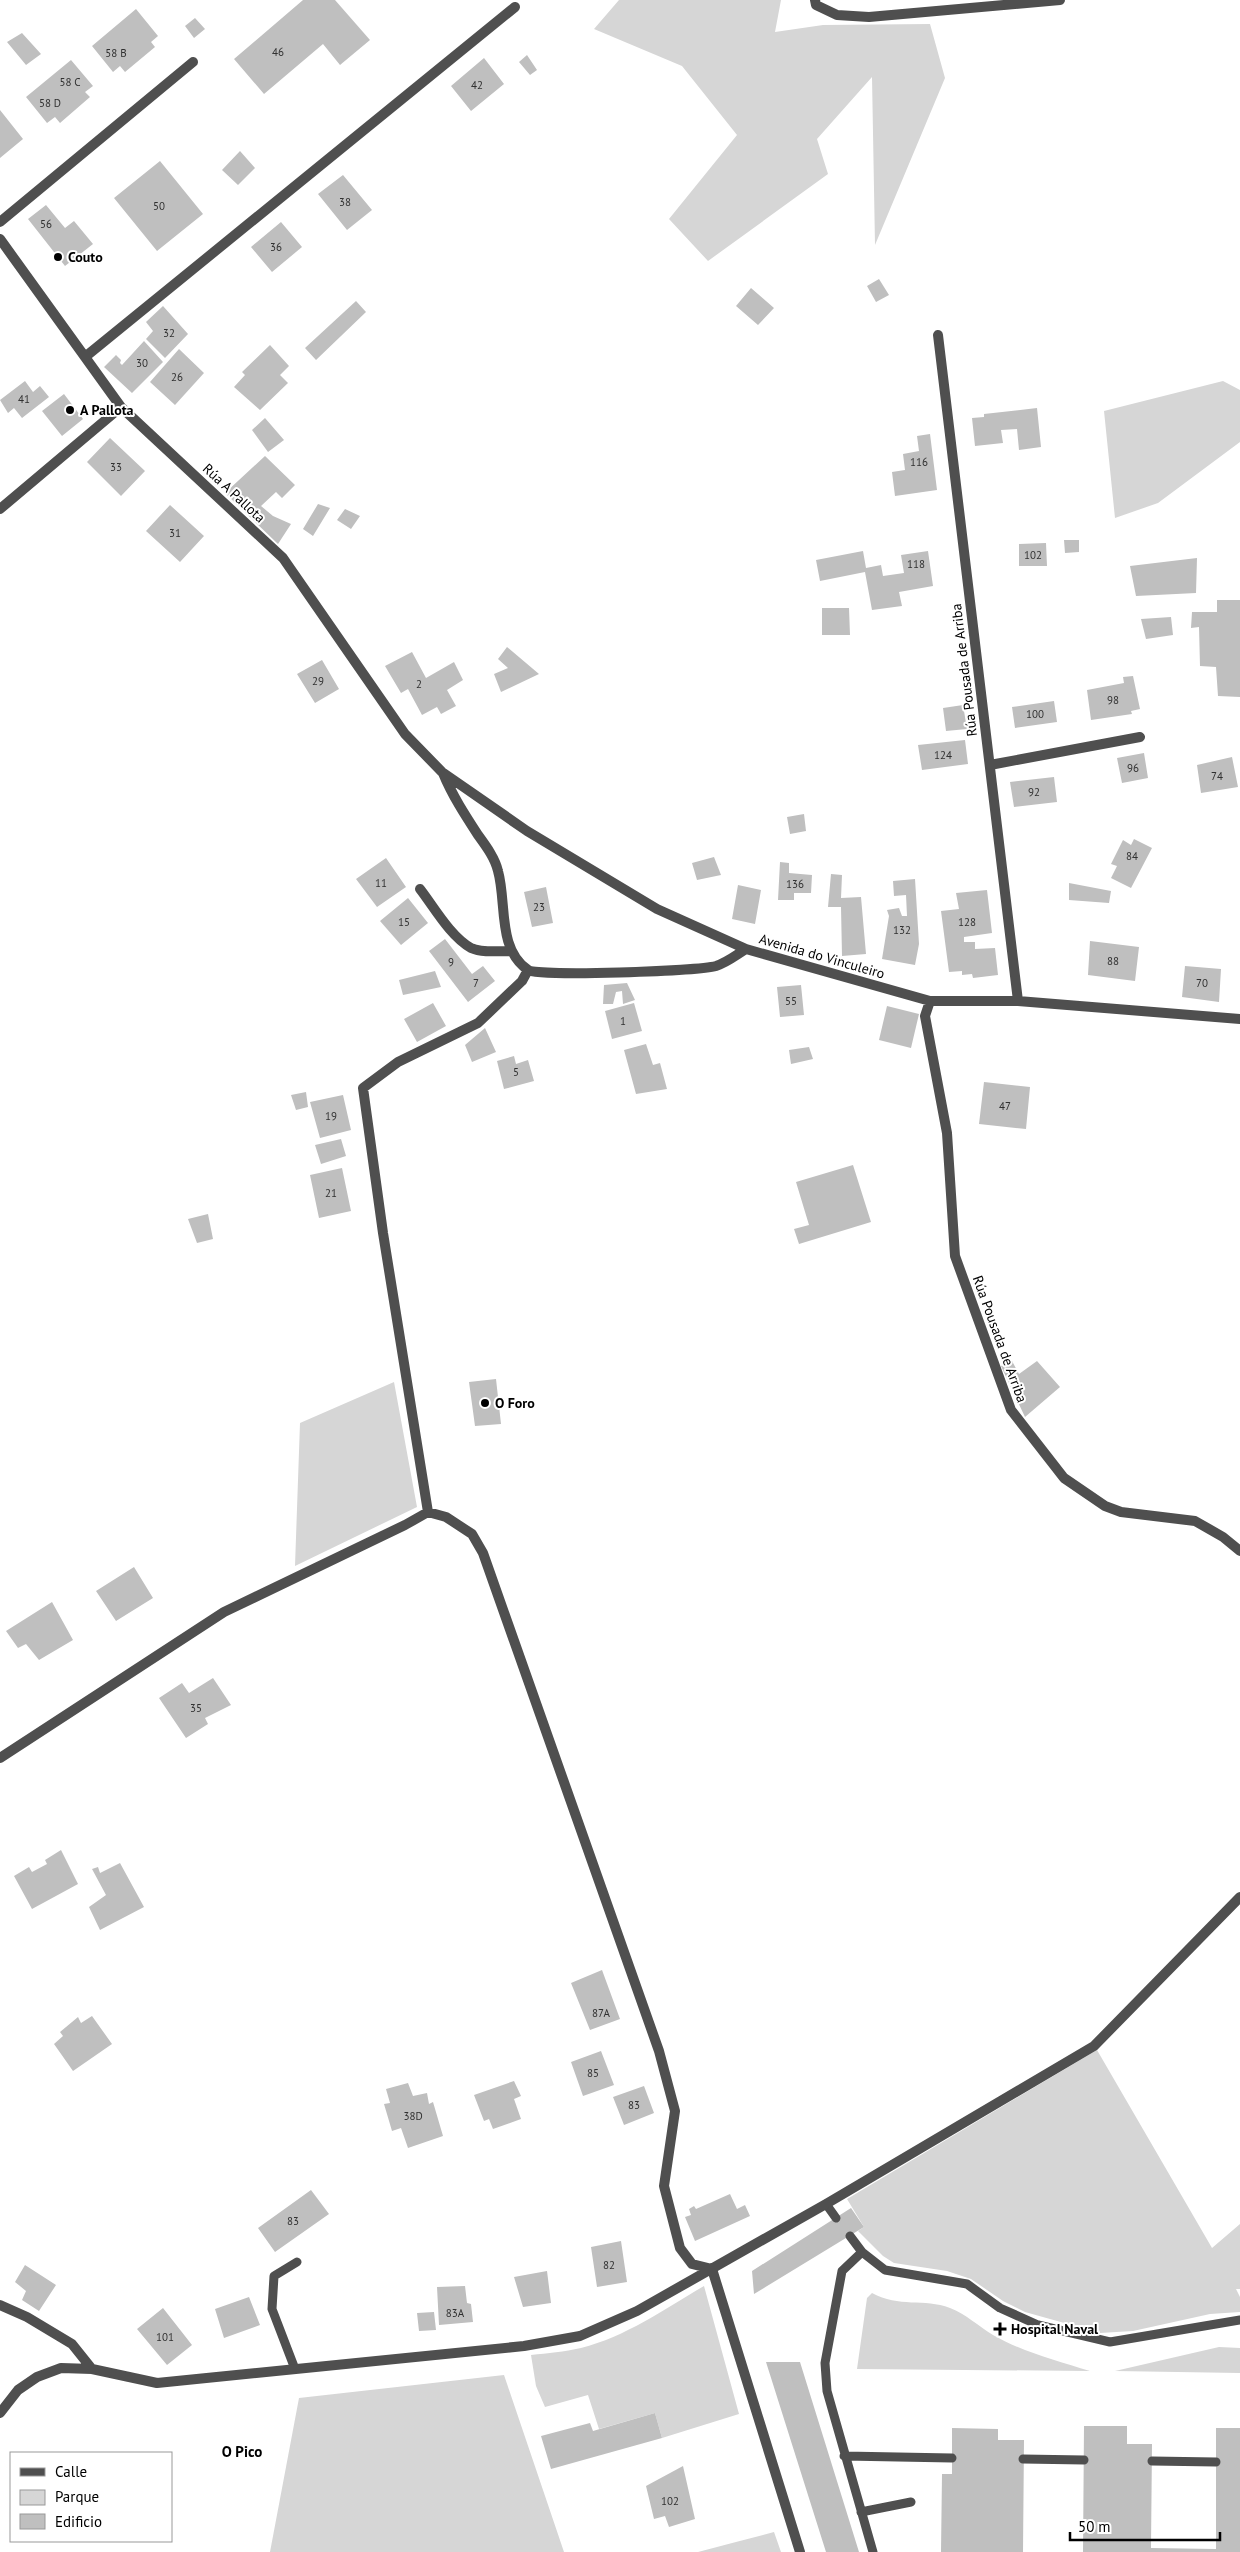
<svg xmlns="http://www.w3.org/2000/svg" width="1240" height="2552" viewBox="0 0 1240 2552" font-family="'PT Sans',sans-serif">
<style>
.green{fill:#d6d6d6}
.building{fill:#bfbfbf}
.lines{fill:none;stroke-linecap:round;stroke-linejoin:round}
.service{stroke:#4f4f4f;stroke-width:9}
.minor{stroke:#4f4f4f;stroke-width:10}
.poi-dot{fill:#000;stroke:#fff;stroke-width:2}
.labels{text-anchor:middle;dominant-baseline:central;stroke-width:4;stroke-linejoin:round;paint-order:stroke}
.number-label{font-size:11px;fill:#303030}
.poi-label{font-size:14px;font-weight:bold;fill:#000;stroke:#fff;text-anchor:start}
.street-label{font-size:14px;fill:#000;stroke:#fff}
.neighbourhood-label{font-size:15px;font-weight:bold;fill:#000;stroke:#fff}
</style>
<rect width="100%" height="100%" fill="#fff"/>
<path class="green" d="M619,0H781L775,32L823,25L930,24L945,78L875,245L872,77L817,139L828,174L708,261L669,219L737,135L682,66L594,29Z
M1223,381L1240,390V442L1158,503L1115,518L1104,411Z
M394,1382L417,1507L295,1566L300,1423Z
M1097,2050L1212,2248L1240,2224V2289H1236L1240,2297V2312L1210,2314L1133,2331L1100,2333L1025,2312L1003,2301L971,2279L947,2271L894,2263L883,2256L858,2231L864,2227L847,2199Z
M704,2286L739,2414L662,2438L655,2413L599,2429L588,2395L545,2407L536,2386L531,2355C548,2353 564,2352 581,2348C625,2337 665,2309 704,2286Z
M872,2293C899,2308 924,2298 950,2308C966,2314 978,2326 993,2335C1023,2352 1057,2361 1090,2371L857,2369L867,2298Z
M1219,2347L1240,2348V2373L1115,2371Z
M504,2375L564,2552H270L299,2398Z
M774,2532L781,2552H698Z"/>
<path class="building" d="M303,0H335L370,40L340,65L323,44L264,94L234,59Z
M136,9L158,36L151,42L155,47L125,72L120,66L113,72L92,46Z
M195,18L205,29L194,38L185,26Z
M22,33L41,54L26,65L7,42Z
M527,55L537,70L530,75L519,62Z
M484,58L504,84L471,111L451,86Z
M71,60L93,86L85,92L90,97L60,123L55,117L47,123L26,97Z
M0,110L23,139L0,158Z
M240,151L255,168L238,185L222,170Z
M160,161L203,214L157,251L114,198Z
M343,175L372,210L347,230L318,194Z
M46,205L65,228L74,221L93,244L65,266L28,219Z
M281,222L302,247L272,272L251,247Z
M879,279L889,295L876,302L867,286Z
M751,288L774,308L758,325L736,306Z
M356,301L366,312L316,360L305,348Z
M163,306L188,334L165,358L146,339L153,331L146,322Z
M144,341L163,362L132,393L104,367L116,355L121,360L120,363L122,365Z
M270,345L289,366L280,375L288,383L260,410L234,387L245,375L242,372Z
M179,349L204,373L175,405L150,382Z
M25,381L33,392L40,386L49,397L22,418L14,408L8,413L0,400Z
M64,394L83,419L62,436L42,411Z
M1037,408L1041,447L1019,450L1017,429L1001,430L1003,443L975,446L972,418L984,417V414Z
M265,418L284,440L268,452L252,430Z
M930,434L937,490L895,496L892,472L905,470L903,454L919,451L917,436Z
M110,438L145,471L121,496L87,462Z
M265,456L295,485L282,498L276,492L261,506L273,516L291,524L278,544L225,493Z
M318,504L330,508L313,536L303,529Z
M170,505L204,536L180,562L146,531Z
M345,509L360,516L351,529L337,520Z
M1064,540H1079V552L1065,553Z
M1046,543L1047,566H1019V544Z
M863,551L866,568L881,565L883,576L904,573L901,555L928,551L933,586L899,592L902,606L872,610L865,572L820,581L816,560Z
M1197,558L1196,593L1136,596L1130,566Z
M1217,600H1240V697L1218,696L1216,667L1200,666L1199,627L1191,628L1192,612H1217Z
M822,608H849L850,635H822Z
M1171,617L1173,635L1146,639L1141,619Z
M507,647L539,674L501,692L494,674L508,668L498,659Z
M412,652L426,678L454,662L463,680L447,690L456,706L441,714L437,707L422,715L408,689L401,693L385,666Z
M322,660L339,689L315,703L297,674Z
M1133,676L1140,709L1131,711L1132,714L1091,720L1087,690L1124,683L1123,677Z
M1054,701L1057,722L1015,728L1012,707Z
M963,705L967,729L946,731L943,708Z
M965,740L968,764L922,770L918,745Z
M1144,753L1148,778L1122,783L1117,758Z
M1232,757L1238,787L1201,793L1197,765Z
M1054,777L1057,802L1014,807L1010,782Z
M804,814L806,831L790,834L787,817Z
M1134,839L1152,848L1131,888L1111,878L1117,866L1111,864L1123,840L1131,845Z
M714,857L721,875L697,880L692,863Z
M386,858L406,887L377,907L356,879Z
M780,862L789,863V873L812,875L811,893H794V900H778Z
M831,874L842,875L841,898L861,897L866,954L842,956L841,907H828Z
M915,879L919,944L915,965L882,959L889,916L887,910L899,908L902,916H907L906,895L894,896L893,881Z
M1069,883L1111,891L1109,903L1069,900Z
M738,885L761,890L755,924L732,919Z
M546,887L553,923L532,927L524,892Z
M987,890L992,933L964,937V942H975V949L995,948L998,975L973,978L972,974L962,975V971L949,972L941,911L959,909L956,893Z
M408,898L428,923L401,945L380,921Z
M445,939L472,974L483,966L495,981L468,1002L429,951Z
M1090,941L1139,947L1135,981L1088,975Z
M1185,966L1221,969L1219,1002L1182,997Z
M435,971L441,987L403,995L399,980Z
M627,983L635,1000L623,1004L622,991L616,992L613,1004H603L604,985Z
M801,985L804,1015L780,1017L777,987Z
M433,1003L446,1026L417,1042L404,1019Z
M634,1003L642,1031L612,1039L605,1011Z
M887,1006L919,1014L911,1048L879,1040Z
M485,1028L496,1052L472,1062L465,1045Z
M646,1044L653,1065L660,1063L667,1089L636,1094L624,1050Z
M809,1047L813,1059L791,1064L789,1050Z
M514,1056L516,1064L528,1060L534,1081L504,1089L497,1061Z
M984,1082L1030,1087L1026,1129L979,1124Z
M306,1092L308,1107L296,1110L291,1095Z
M343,1095L351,1130L320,1138L310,1102Z
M341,1139L346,1156L321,1164L315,1145Z
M853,1165L871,1222L799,1244L794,1229L809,1225L796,1182Z
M342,1168L351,1211L319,1218L310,1175Z
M208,1214L213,1239L197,1243L188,1219Z
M1012,1361L1019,1374L1037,1361L1060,1387L1025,1417L1001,1366Z
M496,1379L501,1424L475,1426L469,1382Z
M134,1567L153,1598L116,1621L96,1591Z
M52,1602L73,1640L39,1660L26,1644L18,1648L6,1631Z
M213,1678L231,1705L205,1718L208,1724L186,1738L159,1698L182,1683L189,1693Z
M61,1850L78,1884L32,1909L14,1876L29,1867L32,1872L47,1864L45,1860Z
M120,1863L144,1907L100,1930L89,1907L106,1895L92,1869L98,1867L100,1873Z
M602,1970L620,2019L590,2030L571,1983Z
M92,2016L112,2044L73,2071L54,2044L63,2036L60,2032L78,2017L81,2023Z
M601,2051L614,2085L583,2096L571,2062Z
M514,2081L521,2096L514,2099L521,2119L493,2129L489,2119L484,2121L474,2095Z
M408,2083L413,2096L427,2093L429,2104L433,2102L443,2136L408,2148L401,2128L392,2131L384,2104L390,2103L386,2089Z
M644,2086L654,2113L624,2125L613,2097Z
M311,2190L329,2214L275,2252L258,2228Z
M730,2194L737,2209L745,2205L750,2216L695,2241L685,2217L691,2215L689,2209L694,2206L696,2209Z
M851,2208L864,2227L754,2294L752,2271Z
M621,2241L627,2282L597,2287L591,2247Z
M25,2265L56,2285L39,2311L22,2300L26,2291L15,2282Z
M547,2271L551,2303L523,2307L514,2277Z
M465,2286L467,2303L471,2304L473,2322L439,2325L437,2287Z
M249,2297L260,2325L224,2338L215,2309Z
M163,2308L192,2345L167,2365L137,2329Z
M434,2312L436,2330L419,2331L417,2313Z
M766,2362H800L859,2552H826Z
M655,2413L662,2438L551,2469L541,2436L590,2423L593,2431Z
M1084,2426H1127V2444H1152L1151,2548L1216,2549V2428H1240V2552H1083Z
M952,2428L998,2429V2440H1024L1023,2552H941L942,2474H952Z
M683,2466L695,2519L669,2527L665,2516L654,2519L646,2486Z"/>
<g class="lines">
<path class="service" d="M826,2204L836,2218
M850,2236L862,2252L885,2270L967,2284L1000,2308L1038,2325L1110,2342L1240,2320
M862,2252L842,2271L825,2363L827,2391L873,2552
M295,2369L272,2309L274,2276L297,2262
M844,2456L952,2458
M1023,2459L1084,2460
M1152,2461L1216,2462
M861,2512L911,2502"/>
<path class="minor" d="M815,0L816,5L837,15L869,17L1060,0
M0,222L193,62
M0,239L121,407L283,558L405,734L442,772L527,831L657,909L746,949L930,1001H1018L1240,1019
M938,335L1018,1001
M85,357L515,7
M0,509L121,407
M990,765L1140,737
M443,773C452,795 465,815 478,835C486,846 495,858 498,871C507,903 497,949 528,970C538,977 699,971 716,966C728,962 736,955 746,949
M420,889C434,907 450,936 471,948C482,953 499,951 510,951
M930,1001L925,1016L947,1133L955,1256L1011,1410L1064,1478L1105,1506L1121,1512L1195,1521L1223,1537L1240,1551
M428,1512L383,1233L363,1088L398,1062L478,1023L522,981L528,970
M0,1758L224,1612L405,1525L428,1512L446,1517L472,1534L483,1553L659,2051L675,2111L664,2186L680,2248L692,2264L712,2269L800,2552
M0,2305L27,2317L72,2344L92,2369
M0,2413L18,2390L37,2377L61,2368L92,2369L157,2383L524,2346L580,2336L637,2311L826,2204L1094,2046L1240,1897"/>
</g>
<g class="poi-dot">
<circle cx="58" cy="257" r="5"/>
<circle cx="70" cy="410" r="5"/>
<circle cx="485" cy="1403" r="5"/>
<path d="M997.5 2321.5h5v5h5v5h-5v5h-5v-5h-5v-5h5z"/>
</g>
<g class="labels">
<g class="number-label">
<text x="278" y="52">46</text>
<text x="116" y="53">58 B</text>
<text x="70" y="82">58 C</text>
<text x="477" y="85">42</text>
<text x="50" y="103">58 D</text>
<text x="345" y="202">38</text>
<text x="159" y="206">50</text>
<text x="46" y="224">56</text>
<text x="276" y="247">36</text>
<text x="169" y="333">32</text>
<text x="142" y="363">30</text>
<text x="177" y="377">26</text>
<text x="24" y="399">41</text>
<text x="919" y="462">116</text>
<text x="116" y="467">33</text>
<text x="175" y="533">31</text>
<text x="1033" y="555">102</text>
<text x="916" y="564">118</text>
<text x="318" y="681">29</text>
<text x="419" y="684">2</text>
<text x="1113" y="700">98</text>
<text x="1035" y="714">100</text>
<text x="943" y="755">124</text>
<text x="1133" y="768">96</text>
<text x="1217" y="776">74</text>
<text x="1034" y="792">92</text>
<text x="1132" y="856">84</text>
<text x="381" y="883">11</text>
<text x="795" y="884">136</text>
<text x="539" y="907">23</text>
<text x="404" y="922">15</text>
<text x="967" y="922">128</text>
<text x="902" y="930">132</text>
<text x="1113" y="961">88</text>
<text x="451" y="962">9</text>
<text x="476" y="983">7</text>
<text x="1202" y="983">70</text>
<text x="791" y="1001">55</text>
<text x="623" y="1021">1</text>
<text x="516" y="1072">5</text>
<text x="1005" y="1106">47</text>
<text x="331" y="1116">19</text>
<text x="331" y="1193">21</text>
<text x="196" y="1708">35</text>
<text x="601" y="2013">87A</text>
<text x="593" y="2073">85</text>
<text x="634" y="2105">83</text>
<text x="413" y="2116">38D</text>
<text x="293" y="2221">83</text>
<text x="609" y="2265">82</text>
<text x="455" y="2313">83A</text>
<text x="165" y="2337">101</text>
<text x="670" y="2501">102</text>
</g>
<g class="poi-label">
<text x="68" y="257">Couto</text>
<text x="80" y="410">A Pallota</text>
<text x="495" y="1403">O Foro</text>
<text x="1011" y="2329">Hospital Naval</text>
</g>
<g class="street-label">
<text transform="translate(234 493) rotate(43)">Rúa A Pallota</text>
<text transform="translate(964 670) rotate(-97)">Rúa Pousada de Arriba</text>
<text transform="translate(822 956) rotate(16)">Avenida do Vinculeiro</text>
<text transform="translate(1000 1339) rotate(70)">Rúa Pousada de Arriba</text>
</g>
<g class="neighbourhood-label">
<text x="242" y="2451">O Pico</text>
</g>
</g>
<rect x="10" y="2452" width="162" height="90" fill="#ffffff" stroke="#999999"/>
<rect x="20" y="2468" width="25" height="8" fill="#4f4f4f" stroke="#999999"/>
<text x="55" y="2477" font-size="15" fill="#000000">Calle</text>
<rect x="20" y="2490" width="25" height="15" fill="#d6d6d6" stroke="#999999"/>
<text x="55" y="2502" font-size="15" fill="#000000">Parque</text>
<rect x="20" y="2514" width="25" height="15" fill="#bfbfbf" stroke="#999999"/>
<text x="55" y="2527" font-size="15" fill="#000000">Edificio</text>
<path d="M1070 2532v8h150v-8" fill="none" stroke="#000000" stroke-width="2.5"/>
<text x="1078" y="2532" font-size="15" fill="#000000" stroke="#ffffff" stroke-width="4" paint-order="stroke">50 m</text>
</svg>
